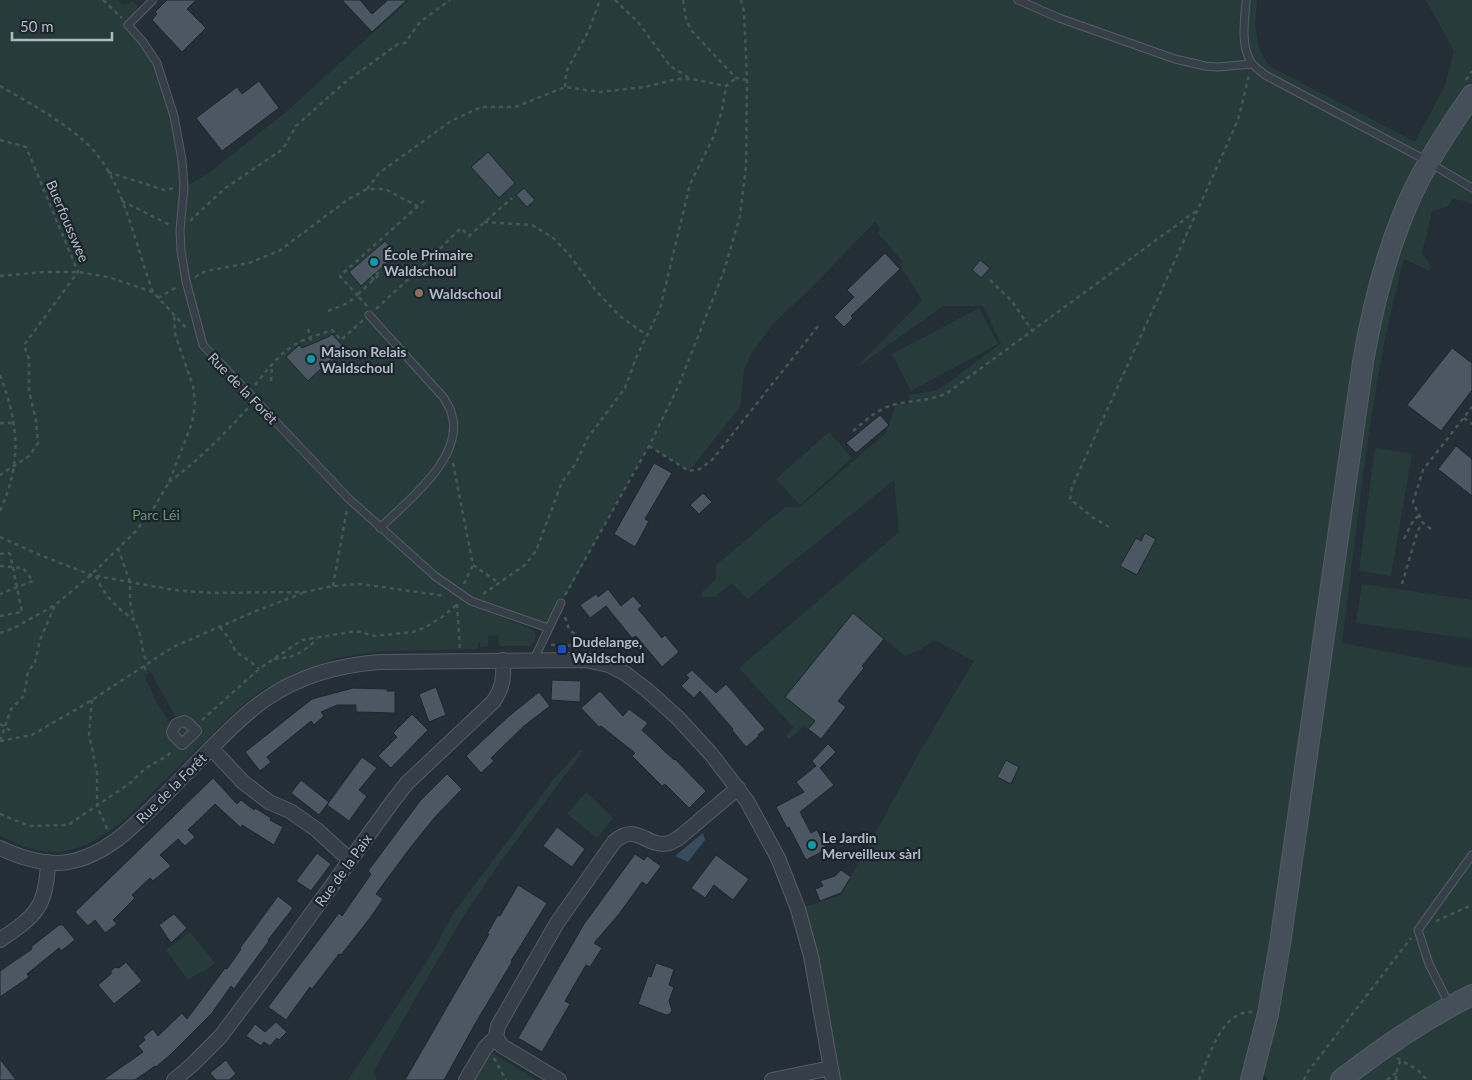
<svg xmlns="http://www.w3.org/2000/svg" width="1472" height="1080" viewBox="0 0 1472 1080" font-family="Lato,sans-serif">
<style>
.green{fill:#273c3a;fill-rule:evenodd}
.water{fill:#374c5d}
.building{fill:#4b5863;stroke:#1d262e}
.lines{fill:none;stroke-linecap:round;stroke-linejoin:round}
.service-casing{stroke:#545d65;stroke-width:9}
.pedestrian-casing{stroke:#545d65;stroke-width:12}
.minor-casing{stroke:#545d65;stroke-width:16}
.secondary-casing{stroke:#545d65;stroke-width:22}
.path{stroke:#445757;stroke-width:2.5;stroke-dasharray:4 4;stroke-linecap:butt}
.service{stroke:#363f48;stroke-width:7}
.pedestrian{stroke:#363f48;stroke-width:10}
.minor{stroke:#363f48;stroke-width:14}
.secondary{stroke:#444f5a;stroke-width:20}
.path-bridge{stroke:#445757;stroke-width:2.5;stroke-dasharray:4 4;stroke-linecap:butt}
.culture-dot{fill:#0f9aa8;stroke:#1b242c;stroke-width:2}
.education-dot{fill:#8d6e63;stroke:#1b242c;stroke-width:2}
.transit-dot{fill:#1a4fb4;stroke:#1b242c;stroke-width:2}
.labels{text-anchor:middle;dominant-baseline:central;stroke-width:4.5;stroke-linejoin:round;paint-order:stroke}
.street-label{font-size:14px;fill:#b1bac4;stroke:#1b242c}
.poi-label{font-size:14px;font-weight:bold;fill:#b1bac4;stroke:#1b242c;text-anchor:start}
.park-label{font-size:14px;fill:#6a936e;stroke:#1b242c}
</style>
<rect width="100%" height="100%" fill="#232e37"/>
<path class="green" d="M0,0H118L123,5L133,1L138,7L128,25L157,63L174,116L184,187L206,175L286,112L409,0H1257L1255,26L1259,49L1269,66L1415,142L1444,88L1454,51L1426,0H1472V205L1465,201L1453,199L1447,207L1432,211L1422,253L1431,267L1430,271L1404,259C1370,384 1359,514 1342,643L1472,668V1080H1268L1263,1072L1251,1080H833L798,909L841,895L922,748L974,661L934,640L920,650L905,656L853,613L785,697L815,721L808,729L804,726L789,739L786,736L794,728L739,668L899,532L894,480L747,599L732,583L715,597H701L703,591L716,579V565L785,507H800L886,433L896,404L910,403L909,395L935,391L944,386L1001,343L983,306H943L856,368L922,300L900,265L903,262L878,233L880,228L875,222L811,288L773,324L751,354L744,370L740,407L689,471L648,446L548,628L471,601L472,606L532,629L536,635L534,642L530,646H500L498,635L488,636V646L480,647V642L478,641V649L381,651L337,658L295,673L262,690L239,708L127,817C99,841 67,861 29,848C19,845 10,840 0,836ZM151,672L176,718L170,723L157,703L144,675Z
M979,308L998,344L911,391L892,354Z
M829,432L852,458L800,505L776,479Z
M1375,448L1412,454L1391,576L1359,571Z
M1362,584L1472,600V639L1356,623Z
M580,750L583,751L496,868L461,920L373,1072L377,1080H348L427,961L455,911L554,779Z
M586,792L613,818L597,838L567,814Z
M190,932L215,963L202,973L200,972L188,980L166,950Z
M490,1051L536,1080H473Z"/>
<path class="water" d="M703,833L705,840L688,862L675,856Z"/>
<path class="building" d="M167,0H196L187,9L206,28L182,52L152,20L157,14L155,12Z
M342,0H360L372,14L388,0H407L372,32Z
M259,81L279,108L222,151L196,118L237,87L242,94Z
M488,152L515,183L499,198L471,167Z
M524,188L535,200L527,207L516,195Z
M385,241L397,254L361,286L349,272Z
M885,253L900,269L851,316L853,318L844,327L834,317L854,297L847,290Z
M980,260L990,268L981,278L972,270Z
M332,334L346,349L331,362L330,360L308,381L286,357L299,345L302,348L328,337Z
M1452,348L1472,363V390L1441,431L1407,405Z
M880,415L889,425L856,453L846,443Z
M1456,446L1472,459V496L1438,469Z
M654,463L672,473L645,519L649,521L635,547L614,534Z
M703,493L712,502L699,514L690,505Z
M1145,533L1156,539L1137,575L1120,566L1136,538L1141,541Z
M608,589L621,606L633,596L642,606L638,609L662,638L665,635L679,652L662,667L636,636L632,638L606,606L590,618L580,605L596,594L598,597Z
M853,613L884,639L862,666L864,668L838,701L846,707L821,739L808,729L815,721L785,697Z
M692,670L716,693L726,684L765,729L758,735L759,736L746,747L732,730L733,729L700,691L694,698L681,686L689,678L686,675Z
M552,680L581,681L580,702L551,700Z
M436,687L446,715L429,722L419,694Z
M353,688L387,689V691H395V713L356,712V705H337L321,712L324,716L314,725L311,721L267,757L271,762L260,771L245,752L312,699Z
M600,691L623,716L629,709L648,723L642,730L674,760L675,759L706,791L689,808L665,784L662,786L632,756L635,753L601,726L599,727L581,708Z
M539,692L550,706L524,726L491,758L494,761L481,773L466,756L509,716Z
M412,714L428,730L391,768L378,756L397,737L393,733Z
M828,744L836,752L820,768L834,785L800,812L811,833L817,830L827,849L806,860L789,827L787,828L776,807L804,792L796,782L816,766L812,761Z
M362,757L377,768L359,790L367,796L349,821L327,805L329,802L319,815L291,793L301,780L329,802Z
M1006,760L1019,767L1011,784L997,777Z
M447,774L462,789L435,817L410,848L376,894L383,899L370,918L341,955L339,954L312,989L310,987L286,1020L268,1007L339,913L342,916L371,874L368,871L420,801Z
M213,778L237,804L241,800L254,810L255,808L271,818L270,820L283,827L274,845L242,825L241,828L215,804L188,830L195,837L185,846L178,839L160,855L171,866L153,881L150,878L132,895L135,898L113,920L117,924L105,933L95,920L88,926L75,912Z
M557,827L585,849L572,867L543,846Z
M317,853L331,864L311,891L296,881Z
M635,854L644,860L647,856L661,866L647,885L642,882L619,914L594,943L602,948L590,967L586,965L565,1001L570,1004L542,1052L518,1038L584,924Z
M716,855L749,879L733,900L714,885L705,898L691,888Z
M841,870L851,877L841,893L820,901L815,889L823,886L820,881L835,876Z
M518,885L547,903L511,961L512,962L475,1024L444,1080H405L489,934H487L498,915L500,916Z
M278,896L293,908L268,940L269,941L234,989L231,986L212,1013L170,1055L156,1067L155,1066L135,1080H103L143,1052L138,1046L145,1040L143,1037L153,1029L158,1036L182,1013L187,1019L225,968L227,969L241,949L240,948Z
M174,914L187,928L171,943L159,925Z
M59,925H63L75,940L61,951L59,948L27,974L29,977L0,997V971L32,949L31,947Z
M126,962L142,981L114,1004L98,985L111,974V971L115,967L119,968Z
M656,963L674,969L669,985L674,987L669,1001L672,1010L670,1014L666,1015L638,1004L648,976L651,977Z
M276,1022L287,1032L279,1040L277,1038L270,1046L264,1042L261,1046L246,1036L255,1024L265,1032Z
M0,1059L16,1080H0Z
M226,1060L236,1074L229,1080H216L210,1073Z"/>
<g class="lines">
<defs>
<path id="service" d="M153,0L128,25L143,42L157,63L174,116L182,160L184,187L180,230L181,251L186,281L203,345L348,498L435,576L471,601L548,628
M1018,0L1059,18L1175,59L1205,66L1218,67L1252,64
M1246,0C1245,20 1240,44 1251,62C1254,67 1261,71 1265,75L1418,156L1472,188
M369,315L444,398C446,403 450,407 451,412C467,456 407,501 380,528
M534,659L561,603
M1450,1006L1429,964L1418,930L1472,855"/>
<path id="pedestrian" d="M184,721L188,723L196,731L182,744L174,736L172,732L176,724Z"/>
<path id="minor" d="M211,748L243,782L269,802L290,811L317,830L342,853L351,859
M0,848C21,858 50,867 73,861C109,853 134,825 159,801C178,782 196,763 215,744C231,728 247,712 266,699C300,675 339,665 380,662L585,660L609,665L626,674L647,690L678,718L711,754L747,801L778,858L798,909L811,956L833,1080
M0,940C37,915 46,907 48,862
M174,1080L193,1064L220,1037L278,960L393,801L407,783L493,702C503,688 504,677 503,660
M466,1080L485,1048L496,1037
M559,1080L502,1046L496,1037L498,1026L557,923L614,842C637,821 647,849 669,843C673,842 677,839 680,837L738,788
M772,1080L831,1068"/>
<path id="secondary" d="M1251,1080L1268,1014L1280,944L1363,362C1371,315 1382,269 1399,225C1416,178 1444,135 1472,95
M1341,1080C1383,1047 1424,1019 1472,995"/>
</defs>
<use href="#service" class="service-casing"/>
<use href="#pedestrian" class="pedestrian-casing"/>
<use href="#minor" class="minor-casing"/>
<use href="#secondary" class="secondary-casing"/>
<path class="path" d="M103,0L122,18
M615,0L638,22L670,66L691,79
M683,0L686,19L691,30L736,78L747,80
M1466,80L1472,71
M0,86C30,103 79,130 99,157C126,193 137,250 153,292
M565,87L566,72L589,30L600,0
M0,140L26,147L78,272L24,345L29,359V390L36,421L38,443L29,456L0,475
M108,172L164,190L175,188
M367,189L379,173L451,121L481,107H515L565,87L600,92L645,87L677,79H692L726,86L736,78
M122,201L172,226
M190,221L224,189L283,149L296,126L344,83L398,44L405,43L420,22L450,0
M484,222L532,225L552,237L568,253L596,291L621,317L648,336
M0,276L45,272H78L108,277L153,292L188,330
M195,277L206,271L249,263L279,251L347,200L367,189H385L417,206
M374,280L372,278L380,271L379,270
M990,280L1011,300L1033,332
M158,298L177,287
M367,306L357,295L382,272
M376,309L415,273L461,228L469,236L512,198
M328,311L348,303L357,295L340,276L427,198
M308,329L312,344
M0,375C19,425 22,462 0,511
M271,381L272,365
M255,385C268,369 280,352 298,343C309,337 321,334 332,330L341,340L363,320
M1464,418L1472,424
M0,423H13
M853,431C866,420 879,408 896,404C914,400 930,401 947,393L1196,211
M649,446L689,471L700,469L712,460L819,325
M453,463L473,565L499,583
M169,482C198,461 224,434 249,407
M1109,527L1092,517L1070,499L1072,487L1159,296L1238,120L1249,75
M1431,529L1423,523L1413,502L1423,470L1472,407
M0,537L40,555L91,575L174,590L212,593L305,592L333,586L361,584L445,596
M1404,539L1414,519L1419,516
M118,548L130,582V601L134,620
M0,554L10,553
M0,566L23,568L33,581L0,594
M96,576C102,591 110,600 122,611C126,614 131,617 134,621C143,634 140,649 147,662
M464,584L473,565
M1402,584L1418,530L1423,523
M333,586L347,509
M483,594L525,565L536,551L562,482L576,463L587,439L625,388L636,358L660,309L690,184L714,136L722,110L726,86
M565,595L649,446L678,387L724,271L740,216L746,166L747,80L744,12L741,0
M457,604L460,650
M565,617L569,629L587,645
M220,627L230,640L236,652L251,662L259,669
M0,633L14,628L55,605L91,575L135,532L155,506L169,482L192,423L195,404L193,386L175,334L174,314
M551,645L591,646
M274,659C293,658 303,653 317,639
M144,666L147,673
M92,700L89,734L97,773V806L108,831
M202,720L259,669L302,640L356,631L374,636L413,632L426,627L442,617L458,604
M0,741L32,735L92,700L173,647L256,611L303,593
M0,741L11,709L24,696L28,672L35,662L40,640L55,605
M0,814L29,826L68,825L130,783L146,768L167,756L172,751
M1436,921L1472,905
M494,1058L506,1080
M1397,1058L1418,1070L1427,1080
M1199,1080C1209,1057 1221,1011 1252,1012
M1304,1080L1307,1073L1411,938
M1387,1080L1396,1073
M1396,1080V1073L1400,1061"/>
<use href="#service" class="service"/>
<use href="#pedestrian" class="pedestrian"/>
<use href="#minor" class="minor"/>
<use href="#secondary" class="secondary"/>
<path class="path-bridge" d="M0,616L22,612L10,553
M0,724L13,732"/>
</g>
<g class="culture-dot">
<circle cx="374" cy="262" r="5"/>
<circle cx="311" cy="359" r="5"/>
<circle cx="812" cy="845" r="5"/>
</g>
<circle class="education-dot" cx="419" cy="293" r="5"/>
<rect class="transit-dot" x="557" y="644" width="10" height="10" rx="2.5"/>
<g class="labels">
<g class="street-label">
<text transform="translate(68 221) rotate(67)">Buerfousswee</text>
<text transform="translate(243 388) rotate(46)">Rue de la Forêt</text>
<text transform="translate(171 788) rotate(-45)">Rue de la Forêt</text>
<text transform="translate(343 870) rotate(-54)">Rue de la Paix</text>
</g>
<g class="poi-label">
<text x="384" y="254">École Primaire<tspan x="384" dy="16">Waldschoul</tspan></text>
<text x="429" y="293">Waldschoul</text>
<text x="321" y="351">Maison Relais<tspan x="321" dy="16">Waldschoul</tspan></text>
<text x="572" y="641">Dudelange,<tspan x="572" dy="16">Waldschoul</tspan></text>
<text x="822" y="837">Le Jardin<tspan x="822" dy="16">Merveilleux sàrl</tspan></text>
</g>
<g class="park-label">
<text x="156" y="514">Parc Léi</text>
</g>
</g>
<path d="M12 32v8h100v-8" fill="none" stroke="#b1bac4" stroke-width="2.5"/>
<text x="20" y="32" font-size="15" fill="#b1bac4" stroke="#1b242c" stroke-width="4" paint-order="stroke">50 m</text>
</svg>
